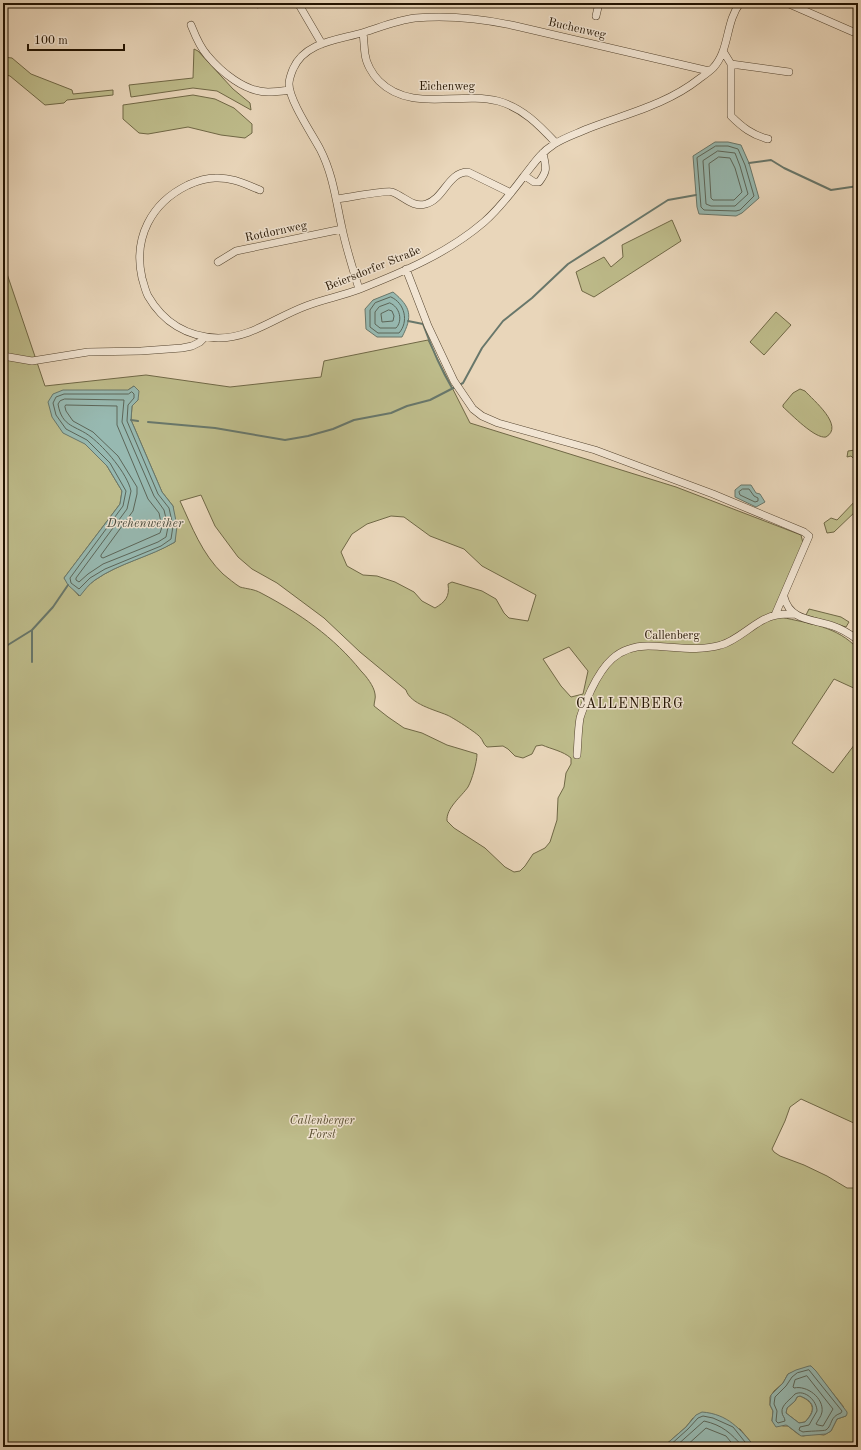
<svg xmlns="http://www.w3.org/2000/svg" width="861" height="1450" viewBox="0 0 861 1450" font-family="'Old Standard TT',serif">
<style>
.green{fill:#bebc8b;stroke:#706846;fill-rule:evenodd}
.water{fill:#97b9b1;stroke:#68776b;fill-rule:evenodd}
.lines{fill:none;stroke-linecap:round;stroke-linejoin:round}
.shore{stroke:#5c6659;stroke-width:1}
.stream{stroke:#68776b;stroke-width:2}
.street-casing{stroke:#54442f;stroke-width:8}
.street{stroke:#f1e4d2;stroke-width:7}
.labels{text-anchor:middle;dominant-baseline:central;stroke-width:3;stroke-linejoin:round;paint-order:stroke}
.street-label{font-size:12px;fill:#221301;stroke:#f1e4d2}
.park-label{font-size:12px;font-style:italic;fill:#594e31;stroke:#f1e4d2}
.water-label{font-size:13px;font-style:italic;fill:#4b4d3f;stroke:#f1e4d2}
.quarter-label{font-size:14px;letter-spacing:1px;fill:#221301;stroke:#f1e4d2}
</style>
<rect width="100%" height="100%" fill="#e9d6ba"/>
<filter id="stains"><feTurbulence type="fractalNoise" baseFrequency=".005" numOctaves="4"/><feColorMatrix values="0 0 0 0 .2 0 0 0 0 .09 0 0 0 0 .02 0 0 0 .5 -.17"/></filter>
<radialGradient id="worn" r=".72"><stop offset=".6" stop-color="#630" stop-opacity="0"/><stop offset="1" stop-color="#630" stop-opacity=".3"/></radialGradient>
<path class="green" d="M194,49L198,51L233,89L250,103L251,110L217,91L193,88L131,97L129,85L193,78Z
M3,57L12,58L31,74L72,90L73,94L113,90V95L67,100L64,103L45,105L10,76L3,74Z
M193,95L215,99L234,108L252,124V133L245,138L221,135L188,127L148,134L139,133L123,119V105Z
M672,220L681,241L594,297L582,291L576,272L604,257L611,267L623,257L622,245Z
M3,262L45,386L146,375L230,387L321,377L324,361L428,340L470,423L676,487L801,535L803,543L777,608L781,617C810,624 837,626 858,649V690L834,679L792,743L833,773L858,740V1122L856,1124L801,1099L790,1107L785,1121L772,1149L774,1152L780,1156L804,1165L827,1176L847,1188H858V1447H755L740,1429L693,1418L686,1427L663,1447H3ZM134,386L138,400L132,406L131,420L162,492L173,506L175,542C149,557 119,563 95,580C89,584 84,590 79,596L64,578L120,504L122,491L107,466L85,444L128,390ZM201,495L215,526L238,557L252,569L277,583L324,618L360,652L406,690C410,704 435,710 447,715C452,717 477,733 480,737C483,740 483,744 487,747L503,746L508,749L515,756L523,758L532,754L536,746L542,745C551,749 563,751 571,758V764L566,773L564,787L558,798L557,820L550,842L545,848L533,854L525,866L520,871L514,872L505,867L485,848L454,828L447,821C446,808 461,797 468,787C472,780 477,762 477,754L447,745L422,733L404,728L388,717L374,706C374,702 376,698 375,694C374,686 366,676 361,671C334,637 299,613 261,593C254,589 247,589 240,587C235,584 228,578 223,574C202,554 192,527 180,501ZM391,516L404,517L430,536L464,549L482,566L536,595L528,621L509,618L504,613L496,599L482,591L452,582L448,584C450,597 445,602 435,608L422,601L414,592L395,582L377,576L363,575L347,566L341,552L352,534L367,524ZM569,647L588,671L583,694L571,697L561,686L543,659ZM811,1366L843,1406L846,1416L837,1419L831,1431L824,1435L814,1434L803,1436L798,1434L788,1426H783L772,1421L773,1411L770,1405V1397L774,1391L783,1383L788,1374Z
M776,312L791,325L764,355L750,342Z
M800,389L805,391C813,400 845,426 826,437C815,439 792,415 783,407V405L793,393Z
M855,450L858,452V463L851,456L847,457L848,451Z
M858,498V509L834,532L827,533L824,523L831,518L837,520Z
M809,609L841,617L849,622L846,627L806,615Z
M800,1396C816,1403 815,1411 805,1422L799,1423L786,1413L787,1408L795,1401L797,1397Z"/>
<path class="water" d="M715,142H728L741,145L749,163L759,198L742,213L736,216L699,214L697,207L693,156Z
M393,292C411,307 413,316 402,337H377L366,329L365,309L373,300Z
M134,386L139,391L138,400L132,406L131,420L162,492L173,506L177,526L175,542C150,557 119,563 95,580C89,584 84,591 80,596L68,585L64,578L120,504L122,491L107,466L85,444L63,433L52,417L48,402L53,394L63,390H128Z
M741,485H751L756,493L760,494L765,502L756,507L735,497V490Z
M809,1366H811L816,1371L847,1412V1414L846,1416L837,1419L831,1431L826,1434L801,1436L788,1426L786,1425L776,1427L772,1421L773,1411L770,1405L771,1395L783,1383L788,1374L796,1370ZM800,1396C816,1402 816,1411 805,1422L799,1423L786,1413L787,1408L795,1401L797,1397Z
M702,1412C728,1414 740,1429 755,1447H663L686,1427L696,1415Z"/>
<g class="lines">
<path class="shore" d="M716,146H728L738,149L745,165L754,196L740,210L736,211L704,210L701,207L697,158Z
M718,151L735,153L740,166L748,194L735,206H711L706,204L703,161Z
M719,157L730,158L735,168L742,192L734,200H713L711,198L709,164Z
M391,297C405,303 409,322 399,333H378L370,327V310L375,303Z
M390,303C400,307 403,321 396,328H380L375,324V312L379,307Z
M389,310L392,311L394,316L393,321L382,322L381,314Z
M132,392L134,394V398L128,405L127,421L158,494L169,508L173,526L171,539L161,546L105,569L90,578L79,589L71,583L70,578L123,506L126,491L110,463L87,440L66,429L56,415L53,403L56,397L64,394H128Z
M65,399L124,400L122,422L154,496L164,510L168,527L166,537L158,542L103,564L88,574L79,582L76,580V578L127,509L131,491C127,473 105,448 91,437C76,425 62,428 58,404L60,401Z
M66,405L117,406V425L148,499L159,513L162,527L160,533L103,558L101,557V555L133,511L137,494V487L118,456L93,432L73,421L66,411L65,407Z
M743,489H749L754,496L758,498V501L755,502L740,495L739,492Z
M809,1370L842,1411L841,1413C829,1417 833,1425 826,1430C824,1431 807,1431 803,1432L799,1430L800,1427L809,1425L817,1411C817,1401 805,1389 795,1394C791,1399 781,1405 782,1412C782,1416 785,1417 785,1421L778,1423L776,1421L777,1411L774,1404L775,1397L786,1386L792,1377L797,1373Z
M807,1376L833,1409L823,1426L818,1425L816,1424C818,1420 821,1417 822,1412C824,1398 807,1385 794,1388L793,1387L795,1380Z
M668,1447L688,1429L698,1418L703,1416L713,1418L733,1427L749,1447
M675,1447L704,1421C722,1425 731,1433 743,1447
M685,1447L706,1428L726,1436L735,1447"/>
<path class="stream" d="M749,163L771,160L784,168L831,190L858,186
M408,321L423,324C431,346 440,368 452,388
M131,420L138,421
M148,422L215,428L285,440L308,436L333,429L354,420L391,413L407,406L430,400L463,383L482,348L503,321L532,298L568,264L668,200L696,195
M3,648L32,630L53,607L68,585
M32,662V630"/>
<defs>
<path id="street" d="M298,3L322,44
M787,3L858,34
M258,4L260,3
M596,16L599,3
M191,25C195,35 199,46 207,55C221,72 245,92 268,92C276,92 283,91 290,90
M363,33C364,40 364,47 365,54C366,63 372,74 379,81C411,113 459,91 498,101C523,108 539,125 556,143
M723,51L731,64V116C742,127 752,135 768,139
M731,64L789,72
M525,176L534,182H539C548,170 546,168 543,153
M260,190C245,184 231,177 215,178C205,178 197,181 188,185C151,203 133,238 142,278C144,284 145,290 148,296C163,322 187,337 218,338C251,338 276,317 306,306C323,299 342,296 360,289C403,272 448,253 484,222C499,209 512,192 524,176C533,165 540,153 553,145C563,138 576,134 587,129C625,114 666,105 699,79C703,76 709,72 713,68C730,50 725,23 740,3
M337,199C346,198 386,190 392,192C404,196 412,208 426,204C444,199 448,172 468,172L511,193
M218,262L236,251L342,229
M406,269L428,326L454,381L473,409L482,416L498,423L595,450L713,494L804,532L809,536L775,615
M359,289C353,269 346,248 342,228C336,201 333,174 320,149C312,134 289,100 289,84C289,79 291,74 293,69C305,41 340,40 365,32C381,27 398,20 415,18C450,15 486,19 520,27L709,71
M3,356L32,361L88,352L141,351L182,348L192,346L200,342L205,337
M784,597C790,621 813,619 833,626C842,629 850,634 858,640
M577,755C578,743 578,730 580,718C583,708 587,699 591,690C603,665 617,646 648,646C671,646 698,652 721,645C740,640 757,618 777,615C782,614 789,614 795,614"/>
</defs>
<use href="#street" class="street-casing"/>
<use href="#street" class="street"/>
</g>
<g class="labels">
<g class="street-label">
<text transform="translate(577 29) rotate(13)">Buchenweg</text>
<text x="447" y="87">Eichenweg</text>
<text transform="translate(276 232) rotate(-12)">Rotdornweg</text>
<text transform="translate(373 269) rotate(-22)">Beiersdorfer Straße</text>
<text x="672" y="636">Callenberg</text>
</g>
<g class="park-label">
<text x="322" y="1121">Callenberger<tspan x="322" dy="14">Forst</tspan></text>
</g>
<g class="water-label">
<text x="145" y="523">Drehenweiher</text>
</g>
<g class="quarter-label">
<text x="630" y="704">CALLENBERG</text>
</g>
</g>
<rect width="861" height="1450" fill="none" stroke="#e9d6ba" stroke-width="16"/>
<rect x="4" y="4" width="853" height="1442" fill="none" stroke="#221301" stroke-width="2"/>
<rect x="8" y="8" width="845" height="1434" fill="none" stroke="#221301"/>
<path d="M28 44v6h96v-6" fill="none" stroke="#221301" stroke-width="2"/>
<text x="34" y="44" font-size="12" fill="#221301" stroke="#f1e4d2" stroke-width="3" paint-order="stroke">100 m</text>
<rect width="100%" height="100%" filter="url(#stains)"/>
<rect width="100%" height="100%" fill="url(#worn)"/>
</svg>
